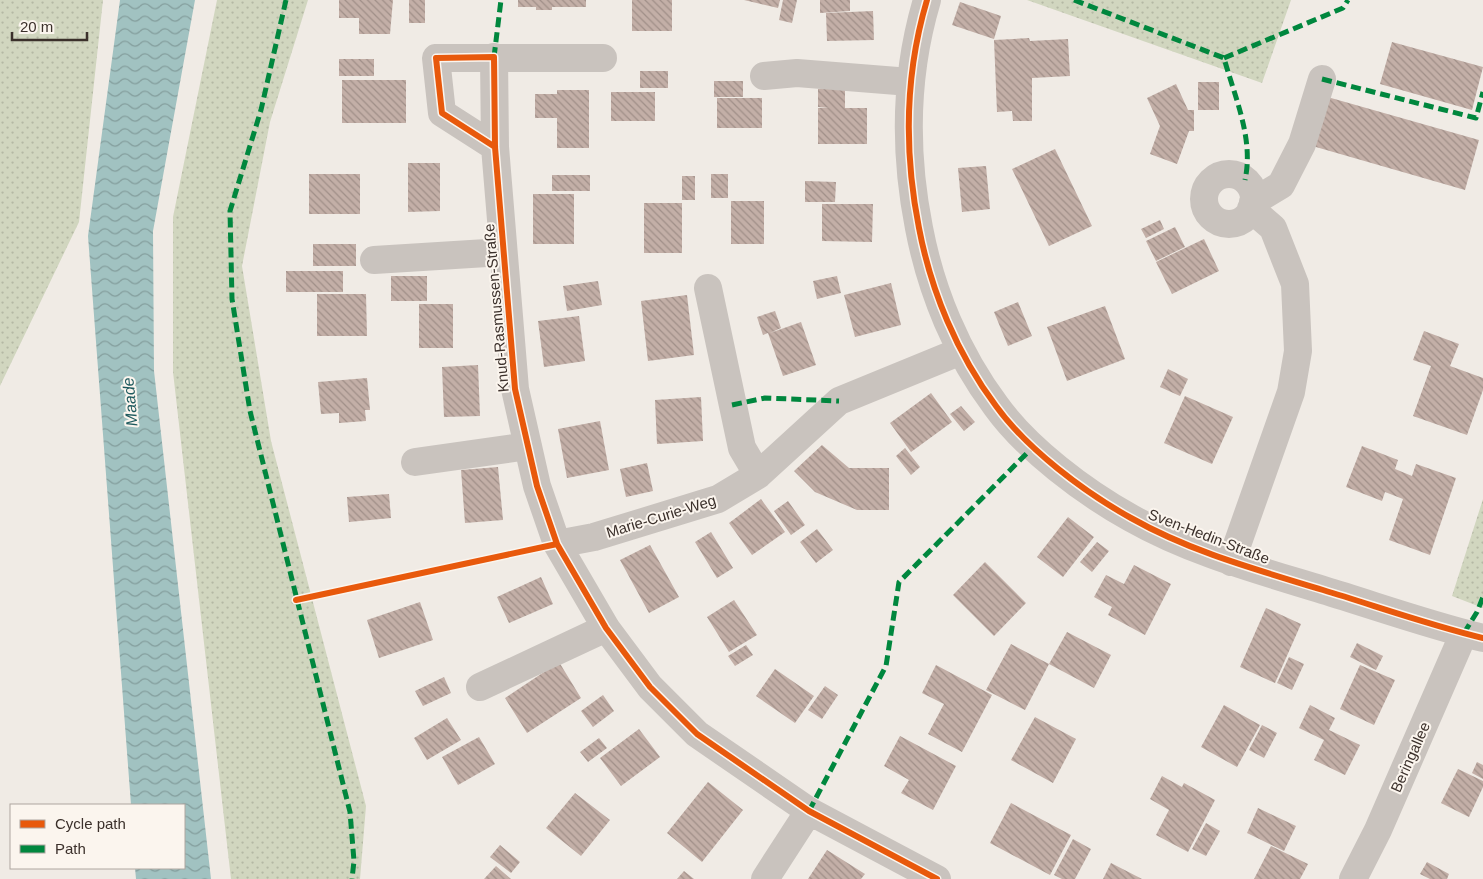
<svg xmlns="http://www.w3.org/2000/svg" width="1483" height="879" viewBox="0 0 1483 879" font-family="Helvetica,sans-serif">
<style>
.grass{fill:url(#grass-dots)}
.water{fill:url(#water-waves)}
.building{fill:url(#building-back-hatch)}
.lines{fill:none;stroke-linecap:round;stroke-linejoin:round}
.minor{stroke:#c9c3be;stroke-width:28}
.quiet{stroke:#00873e;stroke-width:5;stroke-dasharray:10 5;stroke-linecap:butt}
.cycleway-casing{stroke:#fbf5ee;stroke-width:9}
.cycleway{stroke:#e8590c;stroke-width:6}
.labels{text-anchor:middle;dominant-baseline:central;stroke-width:4;stroke-linejoin:round;paint-order:stroke}
.street-label{font-size:15px;fill:#3b302b;stroke:#fbf5ee}
.water-label{font-size:16px;font-style:italic;fill:#1f5a5e;stroke:#fbf5ee}
</style>
<defs>
<pattern id="grass-dots" width="8" height="8" patternUnits="userSpaceOnUse" patternTransform="scale(1.25)"><rect width="8" height="8" fill="#d1d6bf"/><path d="M2 2h.1M6 6h.1" fill="none" stroke="#b4b8a4" stroke-width="1.8" stroke-linecap="round"/></pattern>
<pattern id="water-waves" width="16" height="10" patternUnits="userSpaceOnUse" patternTransform="scale(1.25)"><rect width="16" height="10" fill="#a1c2c1"/><path d="M0 5q4-4 8 0t8 0" fill="none" stroke="#849e9d"/></pattern>
<pattern id="building-back-hatch" width="6" height="6" patternUnits="userSpaceOnUse" patternTransform="scale(1.25)"><rect width="6" height="6" fill="#c3afa7"/><path d="M-1 5l2 2M0 0l6 6M5-1l2 2" fill="none" stroke="#a08f88"/></pattern>
</defs>
<rect width="100%" height="100%" fill="#f0ebe5"/>
<path class="grass" d="M0,0H103L79,222L0,386Z
M217,0H308L270,122L242,266L271,441L366,806L360,879H231L173,372V217Z
M1027,0H1291L1262,83Z
M1483,499V608L1452,596Z"/>
<path class="water" d="M120,0H195L153,231L154,371L211,879H136L135,868H184V805H131L88,236Z"/>
<path class="building" d="M339,0H393L390,34H359V18H339Z
M409,0H425V23H409Z
M518,0H586V7H552V10H536V7H518Z
M632,0H672V31H632Z
M744,0H780L778,8Z
M783,0H797L792,23L779,20Z
M820,0H850V11L820,13Z
M960,2L1001,16L994,39L952,25Z
M873,11L874,40L827,41L826,13Z
M1029,38L1030,41L1068,39L1070,76L1032,78V121H1013L1012,111L997,112L994,40Z
M1392,42L1483,67L1472,110L1380,84Z
M339,59H374V76H339Z
M640,71H668V88H640Z
M342,80H406V123H342Z
M714,81H743V97H714Z
M1198,82H1219V110H1198Z
M1176,84L1188,110H1194V131H1189L1177,164L1150,154L1160,126L1147,98Z
M818,89H845V108H867V144H818V108L829,107H818Z
M557,90H589V148H557V118H535V94H557Z
M611,92H655V121H611Z
M1324,96L1479,140L1465,190L1309,145Z
M717,98H762V128H717Z
M1055,149L1092,226L1049,246L1012,169Z
M408,163H440V211L408,212Z
M986,166L990,209L962,212L958,168Z
M309,174H360V214H309Z
M711,174H728V198H711Z
M552,175H590V191H552Z
M682,176H695V200H682Z
M805,181L836,182L835,202H805Z
M533,194H574V244H533Z
M731,201H764V244H731Z
M644,203H682V253H644Z
M822,204H873L872,242L822,241Z
M1160,220L1164,229L1146,238L1141,229Z
M1175,227L1185,247L1156,261L1146,241Z
M1204,239L1219,271L1172,294L1156,262Z
M313,244H356V266H313Z
M286,271H343V292H286Z
M391,276H427V301H391Z
M837,276L841,293L817,299L813,281Z
M598,281L602,305L567,311L563,286Z
M891,283L901,325L855,337L844,295Z
M317,294H366L367,336H317Z
M687,295L694,355L648,361L641,301Z
M1018,302L1032,336L1008,346L994,312Z
M419,304H453V348H419Z
M1105,306L1125,359L1067,381L1047,327Z
M775,311L781,328L770,333L801,322L816,365L783,376L768,333L763,335L757,317Z
M579,316L585,361L544,367L538,321Z
M1424,331L1459,344L1450,366L1483,378V390L1467,435L1413,416L1431,366L1413,360Z
M478,365L480,416L444,417L442,367Z
M1168,369L1188,379L1180,396L1160,387Z
M367,378L370,410H365L366,421L339,423V413L321,414L318,382Z
M931,393L952,422L911,452L890,423Z
M1185,396L1233,417L1212,464L1164,443Z
M701,397L703,441L657,444L655,400Z
M961,406L975,422L964,431L950,414Z
M600,421L609,470L567,478L558,429Z
M822,445L849,468H889V510H857L815,492L794,471Z
M1362,446L1398,460L1395,469L1412,476L1416,464L1456,478L1430,555L1389,540L1403,499L1385,492L1382,501L1346,487Z
M905,448L920,467L911,475L896,456Z
M647,463L653,491L626,497L620,469Z
M498,467L503,520L465,523L461,470Z
M389,494L391,518L349,522L347,497Z
M761,499L785,532L752,555L729,523Z
M788,501L805,525L791,535L774,511Z
M1068,517L1094,537L1063,577L1037,557Z
M817,529L833,550L816,563L800,542Z
M711,532L733,568L717,578L695,542Z
M1097,542L1109,551L1092,572L1080,562Z
M650,545L679,597L649,613L620,560Z
M985,562L1026,603L994,636L953,595Z
M1134,565L1171,584L1145,635L1108,615L1112,607L1094,597L1106,575L1124,584Z
M541,577L553,604L509,623L497,597Z
M734,600L757,635L729,652L707,617Z
M420,602L433,640L379,658L367,620Z
M1266,608L1301,624L1275,683L1240,667Z
M1067,632L1111,655L1094,688L1049,664Z
M1357,643L1383,656L1376,670L1350,657Z
M1011,644L1049,664L1025,710L986,690Z
M746,645L753,655L735,666L728,656Z
M1289,657L1304,664L1292,690L1277,683Z
M559,662L581,698L527,733L505,698Z
M936,665L992,695L962,752L928,734L944,704L922,693Z
M1360,665L1395,680L1374,725L1340,709Z
M775,669L814,696L795,723L756,696Z
M444,677L451,693L423,706L415,691Z
M825,686L838,695L822,719L808,710Z
M603,695L614,711L593,727L581,711Z
M1224,705L1260,725L1237,767L1201,747Z
M1310,705L1335,718L1324,740L1299,728Z
M1035,717L1076,739L1053,783L1011,760Z
M447,718L461,740L427,760L414,738Z
M1262,725L1277,733L1264,758L1249,750Z
M639,729L660,757L621,786L600,758Z
M1329,730L1360,745L1345,775L1314,760Z
M900,736L956,766L933,810L901,793L909,780L884,766Z
M479,737L495,764L458,785L442,757Z
M599,738L607,748L588,762L580,752Z
M1477,762L1483,765V779L1472,773Z
M1458,769L1483,781V787L1469,817L1441,803Z
M1162,776L1182,787L1184,783L1215,800L1188,852L1156,835L1169,810L1150,799Z
M708,782L743,810L702,862L667,833Z
M575,793L610,820L581,856L546,828Z
M1011,803L1071,835L1050,875L990,843Z
M1258,808L1296,826L1284,851L1247,833Z
M1206,823L1220,831L1206,856L1192,849Z
M1073,839L1091,849L1075,879H1062L1054,875Z
M500,845L520,862L511,873L490,857Z
M1271,846L1308,864L1300,879H1254Z
M827,850L865,874L861,879H808Z
M1427,862L1449,874L1447,879H1430L1420,874Z
M1111,863L1142,879H1103Z
M496,866L511,879H484Z
M684,871L694,879H677Z"/>
<g class="lines">
<path class="minor" d="M927,0C905,74 904,152 919,228C931,291 957,354 996,406C1027,449 1084,492 1131,518C1191,552 1258,570 1323,590C1376,606 1429,625 1483,638
M494,57L495,147L515,389L537,486L557,544L606,628L650,687L697,734L809,811L937,879
M764,76L797,73L910,82
M495,147L442,113L436,58H603
M1204 199a25 25 0 1 1 50 0a25 25 0 1 1-50 0Z
M1253,202L1281,185L1302,144L1322,79
M374,260L503,252
M708,288L742,448L758,475
M415,462L528,446
M557,544L594,537L718,499L758,475L839,401L961,351
M1231,562L1291,392L1298,351L1295,284L1273,228L1251,209
M480,687L606,628
M765,879L809,811
M1353,879L1378,830L1464,633"/>
<path class="quiet" d="M286,0L261,110L230,211L232,299L250,411L350,812L354,861L352,879
M1074,0L1224,58C1235,98 1254,139 1245,180
M494,57L501,0
M1224,58L1343,8L1348,0
M1322,79L1476,118L1483,92
M732,405L765,398L839,401
M1464,633L1477,612L1483,597
M809,811L886,666L899,582L1033,447"/>
<defs>
<path id="cycleway" d="M927,0C905,74 904,152 919,228C931,291 957,354 996,406C1027,449 1084,492 1131,518C1191,552 1258,570 1323,590C1376,606 1429,625 1483,638
M495,147L442,113L436,58L494,57L495,147L515,389L537,486L557,544L606,628L650,687L697,734L809,811L937,879
M296,600L557,544"/>
</defs>
<use href="#cycleway" class="cycleway-casing"/>
<use href="#cycleway" class="cycleway"/>
</g>
<g class="labels">
<g class="street-label">
<text transform="translate(496 308) rotate(-95)">Knud-Rasmussen-Straße</text>
<text transform="translate(661 516) rotate(-17)">Marie-Curie-Weg</text>
<text transform="translate(1209 536) rotate(21)">Sven-Hedin-Straße</text>
<text transform="translate(1410 757) rotate(-66)">Beringallee</text>
</g>
<g class="water-label">
<text transform="translate(130 402) rotate(-95)">Maade</text>
</g>
</g>
<rect x="10" y="804" width="175" height="65" fill="#fbf5ee" stroke="#aea6a0"/>
<rect x="20" y="820" width="25" height="8" fill="#e8590c" stroke="#aea6a0"/>
<text x="55" y="829" font-size="15" fill="#3b302b">Cycle path</text>
<rect x="20" y="845" width="25" height="8" fill="#00873e" stroke="#aea6a0"/>
<text x="55" y="854" font-size="15" fill="#3b302b">Path</text>
<path d="M12 32v8h75v-8" fill="none" stroke="#3b302b" stroke-width="2.5"/>
<text x="20" y="32" font-size="15" fill="#3b302b" stroke="#fbf5ee" stroke-width="4" paint-order="stroke">20 m</text>
</svg>
